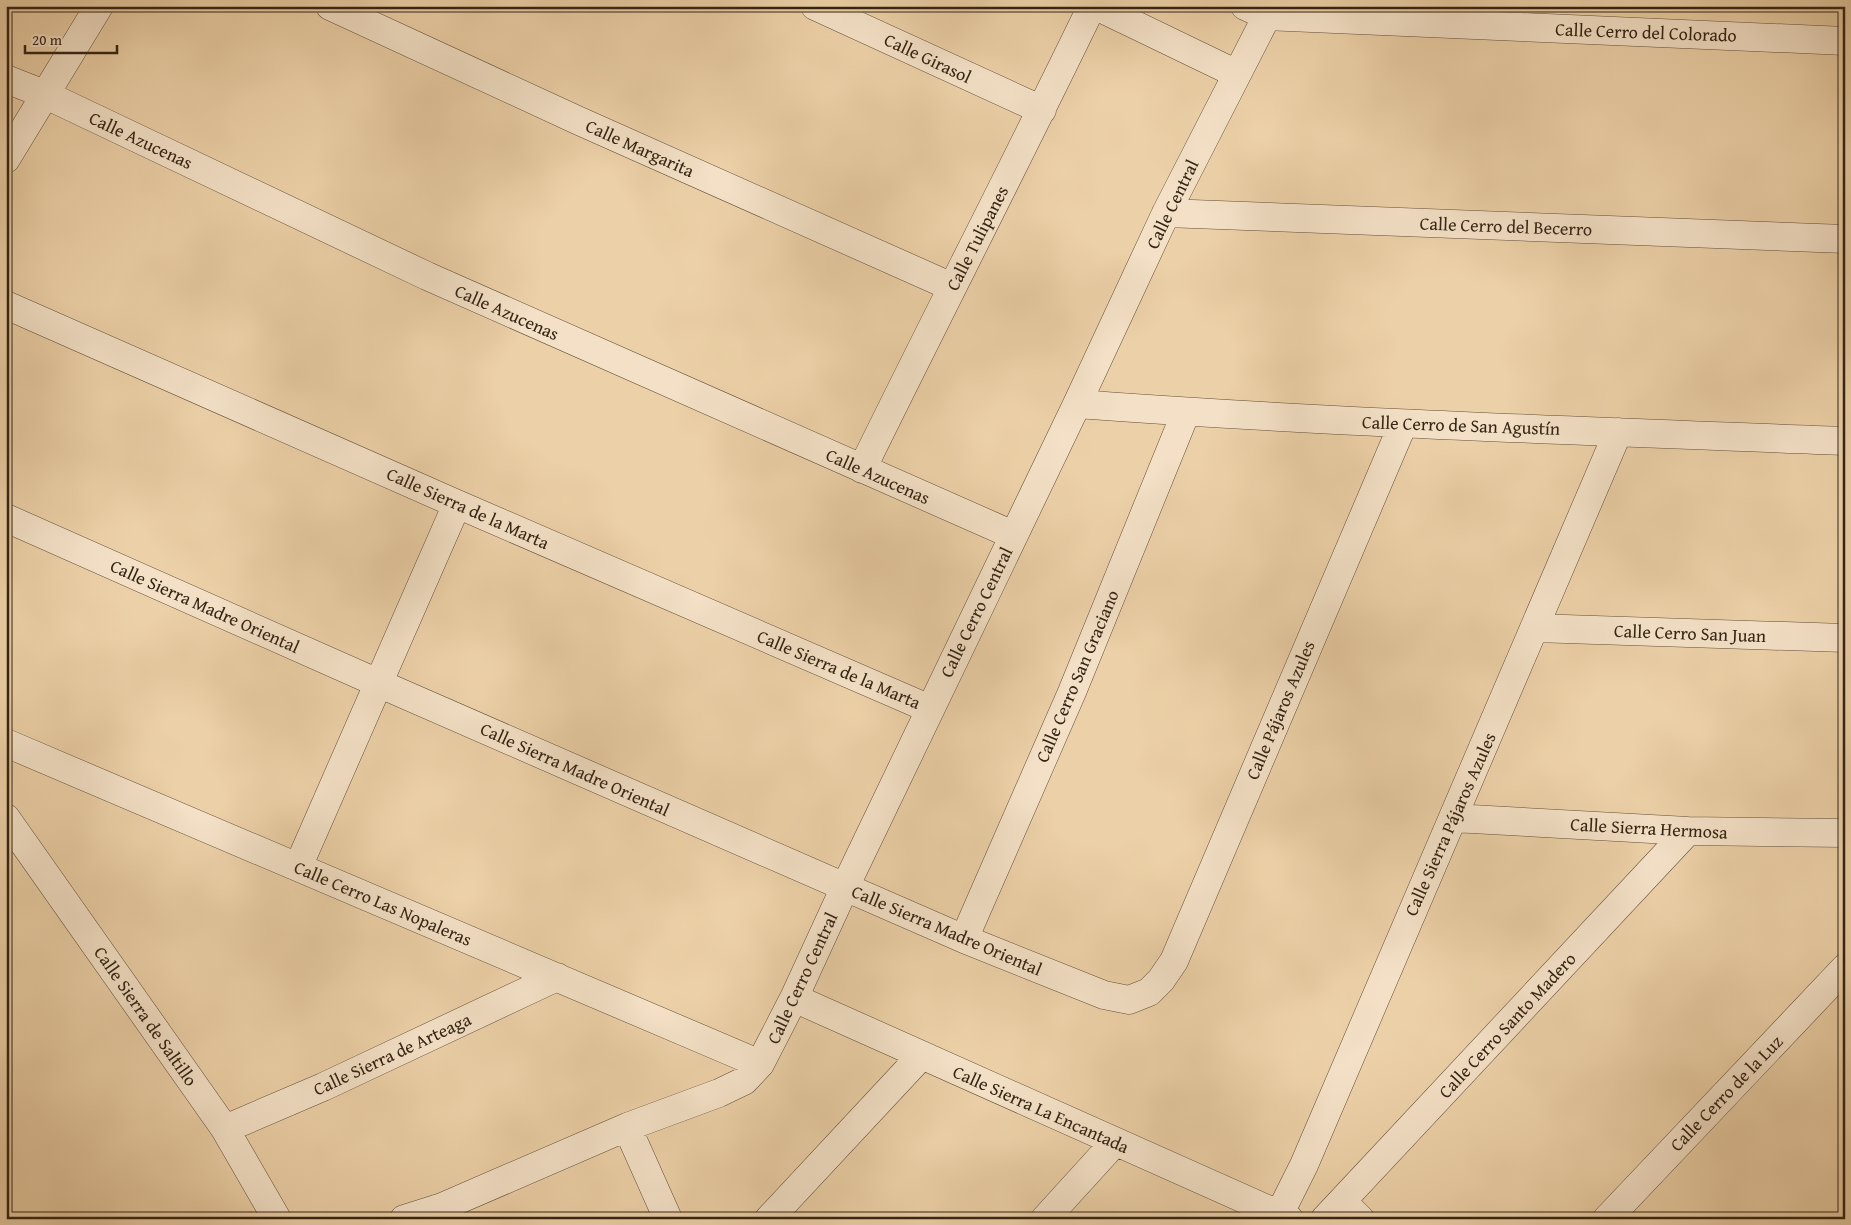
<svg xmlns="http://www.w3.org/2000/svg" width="1851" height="1225" viewBox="0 0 1851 1225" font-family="'Gentium Book Plus',serif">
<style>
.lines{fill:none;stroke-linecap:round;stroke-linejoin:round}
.street-casing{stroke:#624f39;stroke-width:29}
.street{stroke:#f3e0c6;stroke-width:28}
.labels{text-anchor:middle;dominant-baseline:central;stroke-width:4;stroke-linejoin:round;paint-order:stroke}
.street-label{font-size:18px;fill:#342414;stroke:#f3e0c6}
</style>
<rect width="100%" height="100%" fill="#ecd0a7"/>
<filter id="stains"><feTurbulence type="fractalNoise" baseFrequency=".004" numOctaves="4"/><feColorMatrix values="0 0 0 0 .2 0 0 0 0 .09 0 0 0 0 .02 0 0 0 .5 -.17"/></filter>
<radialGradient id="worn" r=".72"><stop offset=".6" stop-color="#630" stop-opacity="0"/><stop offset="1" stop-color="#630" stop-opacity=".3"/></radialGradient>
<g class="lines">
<defs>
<path id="street" d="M330,6L577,120L952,287
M815,6L1042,110
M1096,6L1237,74
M1245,6L1267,16L1845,41
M6,79L44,94L427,276L1013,535
M6,159L99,6
M1166,213L1845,239
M6,305L457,504L930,709
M1077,404C1333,423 1589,431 1845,441
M862,469C938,314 1017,161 1092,6
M6,518L378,683L964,939L1104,995L1129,1000L1149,992L1161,980L1174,961L1403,424
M1534,628L1845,638
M6,743L760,1064
M6,818L225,1129L277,1219
M1453,818L1688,831L1845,833
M298,867L457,504
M964,939L1072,692L1186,412
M794,998L1289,1219
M627,1127L668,1219
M225,1129L323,1087L557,977
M1342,1201L1360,1219
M1279,1215L1304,1165L1618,432
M404,1219L442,1207L627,1127L719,1093L744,1081L760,1064L794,998L845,887L1077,404L1166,213L1272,6
M769,1219L921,1056
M1045,1219L1115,1142
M1325,1219L1688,831
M1607,1219L1845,968"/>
</defs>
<use href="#street" class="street-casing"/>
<use href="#street" class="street"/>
</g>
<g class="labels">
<g class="street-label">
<text transform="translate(1646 32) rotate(2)">Calle Cerro del Colorado</text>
<text transform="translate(928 58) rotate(25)">Calle Girasol</text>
<text transform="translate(141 140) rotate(25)">Calle Azucenas</text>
<text transform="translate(640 148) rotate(24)">Calle Margarita</text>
<text transform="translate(1172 204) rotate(-64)">Calle Central</text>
<text transform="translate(1506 226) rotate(2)">Calle Cerro del Becerro</text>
<text transform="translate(977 238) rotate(-63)">Calle Tulipanes</text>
<text transform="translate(507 312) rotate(24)">Calle Azucenas</text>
<text transform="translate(1461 425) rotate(2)">Calle Cerro de San Agustín</text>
<text transform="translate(878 476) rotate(24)">Calle Azucenas</text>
<text transform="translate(468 508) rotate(24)">Calle Sierra de la Marta</text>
<text transform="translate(205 606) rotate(24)">Calle Sierra Madre Oriental</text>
<text transform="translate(976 612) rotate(-64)">Calle Cerro Central</text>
<text transform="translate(1690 633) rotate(2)">Calle Cerro San Juan</text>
<text transform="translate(839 669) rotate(23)">Calle Sierra de la Marta</text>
<text transform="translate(1077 676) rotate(-67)">Calle Cerro San Graciano</text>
<text transform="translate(1280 710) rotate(-67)">Calle Pájaros Azules</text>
<text transform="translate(575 769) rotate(24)">Calle Sierra Madre Oriental</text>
<text transform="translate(1450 824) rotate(-66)">Calle Sierra Pájaros Azules</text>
<text transform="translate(1649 828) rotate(3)">Calle Sierra Hermosa</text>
<text transform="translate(383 903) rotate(23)">Calle Cerro Las Nopaleras</text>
<text transform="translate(947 930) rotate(23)">Calle Sierra Madre Oriental</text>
<text transform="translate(802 978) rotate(-65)">Calle Cerro Central</text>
<text transform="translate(146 1016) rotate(55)">Calle Sierra de Saltillo</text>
<text transform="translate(1507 1025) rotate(-47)">Calle Cerro Santo Madero</text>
<text transform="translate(392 1054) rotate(-25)">Calle Sierra de Arteaga</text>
<text transform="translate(1726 1093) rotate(-46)">Calle Cerro de la Luz</text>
<text transform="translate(1041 1109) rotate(24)">Calle Sierra La Encantada</text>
</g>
</g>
<rect width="1851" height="1225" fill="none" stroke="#ecd0a7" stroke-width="25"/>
<rect x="8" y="8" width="1836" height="1210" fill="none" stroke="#342414" stroke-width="2.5"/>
<rect x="12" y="12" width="1826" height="1200" fill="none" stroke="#342414"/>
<path d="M25 45v8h92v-8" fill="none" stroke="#342414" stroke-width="2.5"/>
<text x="32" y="45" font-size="15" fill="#342414" stroke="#f3e0c6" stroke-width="4" paint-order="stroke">20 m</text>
<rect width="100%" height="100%" filter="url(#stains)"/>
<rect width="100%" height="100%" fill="url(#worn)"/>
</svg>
